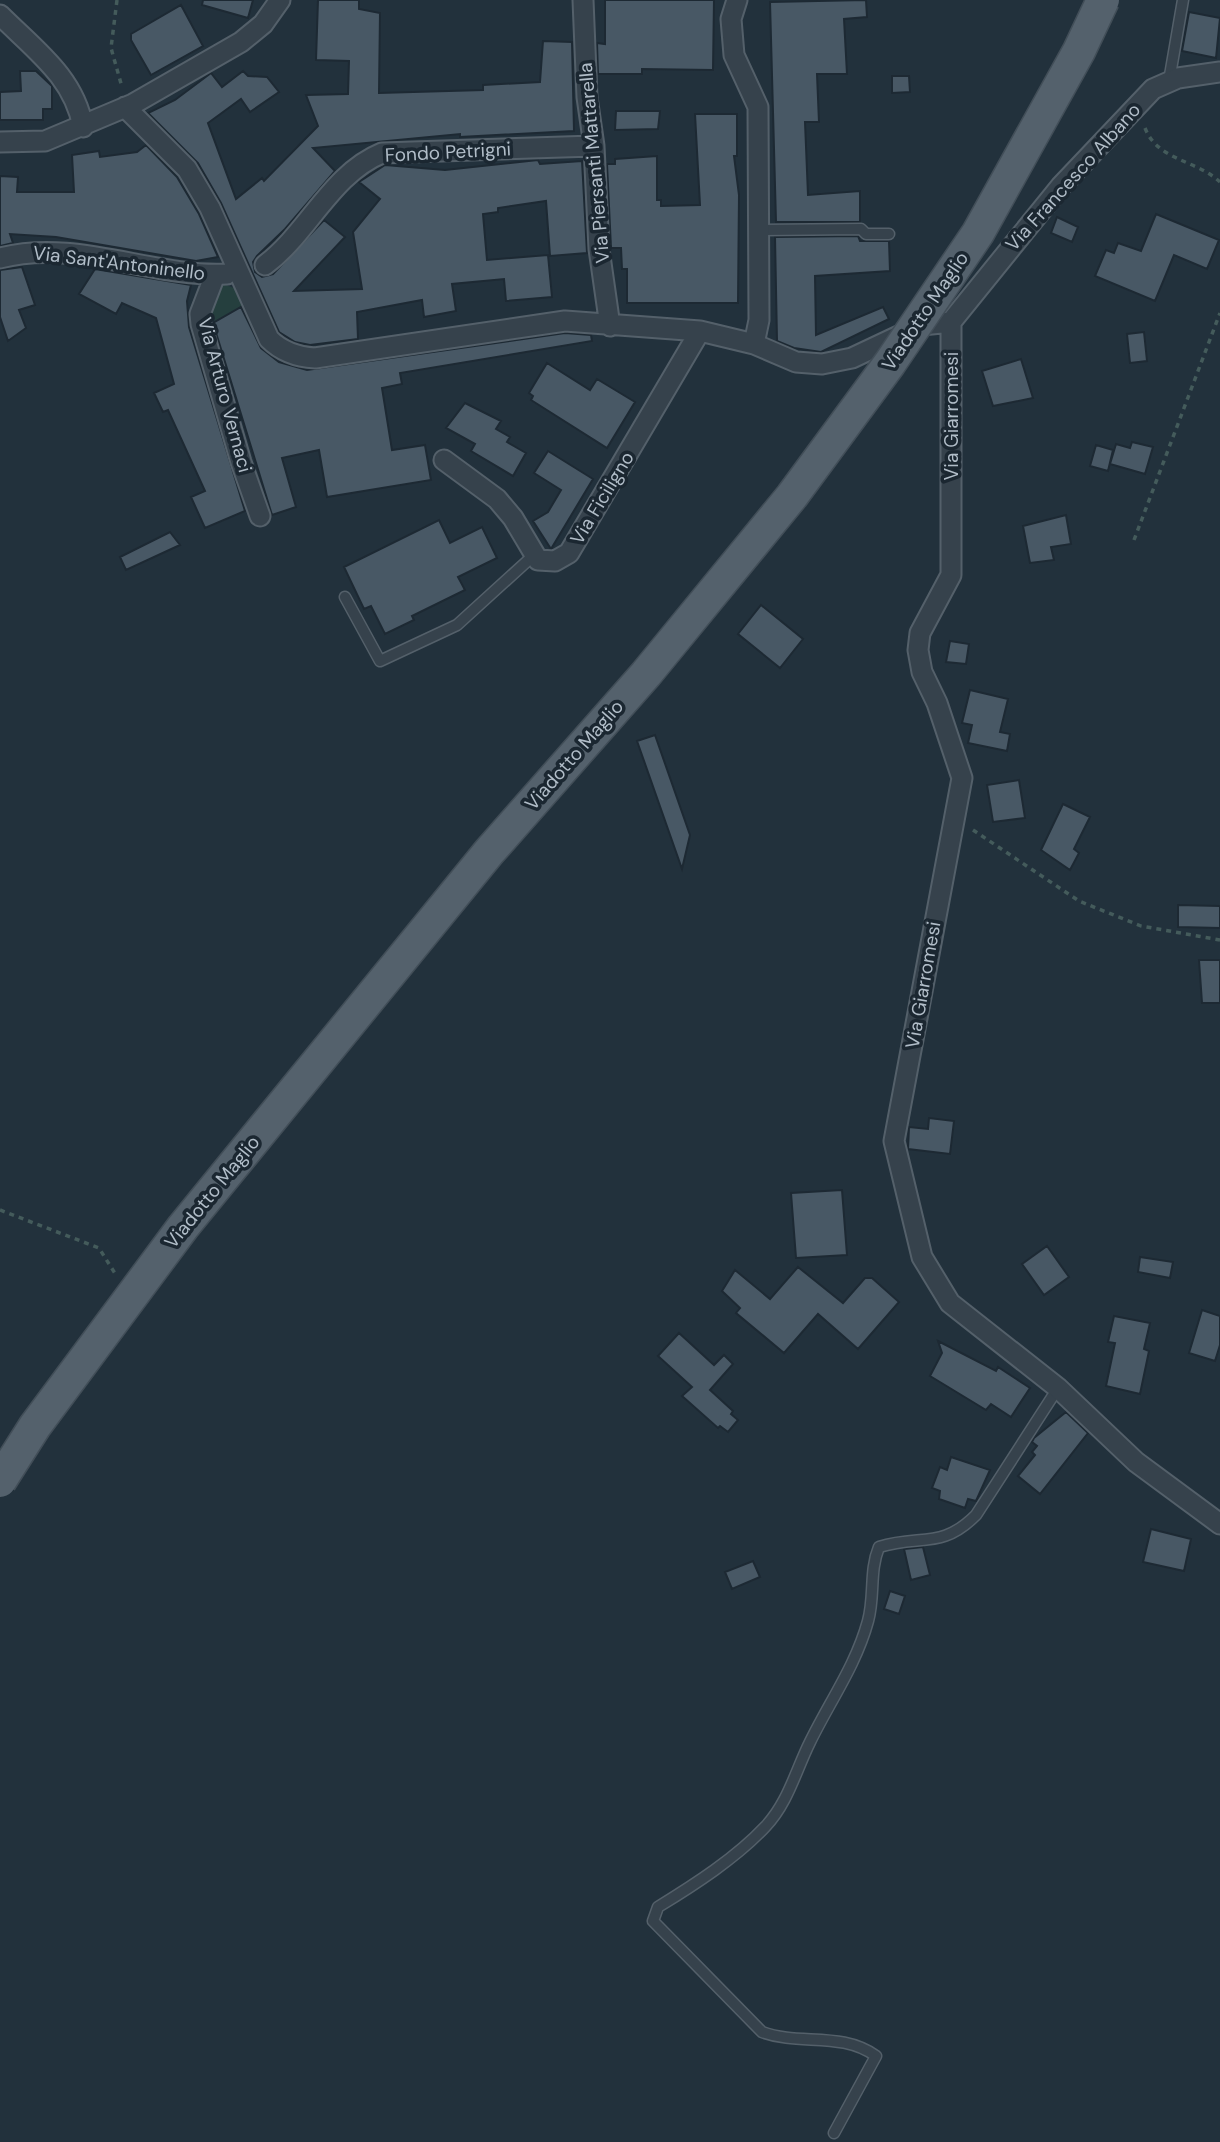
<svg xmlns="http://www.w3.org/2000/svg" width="1220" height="2142" viewBox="0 0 1220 2142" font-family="'DM Sans',sans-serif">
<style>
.green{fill:#253f3e}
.building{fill:#485865;stroke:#1d2933;stroke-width:2}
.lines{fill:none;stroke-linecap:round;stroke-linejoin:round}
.lane-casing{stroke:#54606a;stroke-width:13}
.street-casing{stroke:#54606a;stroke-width:23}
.path{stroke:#445b5b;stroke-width:3.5;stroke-dasharray:5 5;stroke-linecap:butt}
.lane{stroke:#36424c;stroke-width:10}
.street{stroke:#36424c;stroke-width:19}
.primary-bridge-casing{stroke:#424e58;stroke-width:35;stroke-linecap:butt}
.primary-bridge{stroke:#54616c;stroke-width:32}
.labels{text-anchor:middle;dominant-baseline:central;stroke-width:7;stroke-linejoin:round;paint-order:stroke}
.street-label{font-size:19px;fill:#b1bdc8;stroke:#1b2731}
</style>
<rect width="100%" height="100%" fill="#22313c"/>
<path class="green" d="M223,284L234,288L244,306L215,322L211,310Z"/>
<path class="building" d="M203,0H253L248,18L202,5Z
M318,0H359V9L380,13L379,93L483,90V85L540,82L543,41L572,42L574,131L460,137V134L313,148L335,171L285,229L257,256L253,262L255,272L262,277L273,274L324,220L345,237L294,291L362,289L353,232L380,199L359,182L385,165L445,170L538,160L540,164L582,161L587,253L550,256L546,201L498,208V212L483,214L487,260L548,255L552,297L506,301L504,279L452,284L456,311L424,317L422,300L357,312L358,339L310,345L295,342L279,332L221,203L198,163L148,113L175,100L211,73L222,87L243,71L248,76L267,77L279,92L250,112L241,99L208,123L236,199L262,178L264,181L318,126L306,95L348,94L349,61L316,60Z
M605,0H714L713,70L642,69V74H598L597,43L605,44Z
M866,0L867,17L844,19L847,74H817L819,122H805L808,195L860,191V222H776L770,2Z
M181,5L203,46L151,75L131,40V34Z
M1189,12L1220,18L1216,58L1182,51Z
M20,71H36L52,86V109H43V120H0V92L21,91Z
M892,76H909L910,92L892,93Z
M616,111H660L658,129L615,130Z
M695,114H737V156H734L739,195L738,303H627V269H622L621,248H611L607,164H615V159L657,156V200H661V206L700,205Z
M146,145L177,177L199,214L218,257L196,261L56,237L10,234L13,243L0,246V176L18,177L17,192H74L72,155L99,151L100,157L137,152Z
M1156,214L1219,240L1207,269L1174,255L1155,301L1095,276L1106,250L1114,253L1118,243L1141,251Z
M1057,217L1078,227L1072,242L1051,233Z
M858,236L860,241H889L890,271L815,276L816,335L883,307L889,319L821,352L794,348L777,341L775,237Z
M22,267L35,305L19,310L26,328L8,341L0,317V270Z
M95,269L191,285L187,301L189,327L245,511L205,528L191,497L205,491L168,410L163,412L154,393L174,384L156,318L122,303L116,314L79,294Z
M241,307L261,348L279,362L307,370L565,333L591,335L592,341L400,373L402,384L382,388L392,450L425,445L431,480L327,497L319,450L282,458L296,507L272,515L213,323Z
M1144,332L1147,361L1130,363L1127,334Z
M1021,359L1033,398L993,406L982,371Z
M547,363L590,390L597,379L635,402L607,448L531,400L533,396L529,393Z
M465,403L501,421L496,429L510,437L507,442L526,453L513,476L471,451L475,444L446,428Z
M1132,442L1153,447L1145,474L1110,464L1116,444L1130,448Z
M1096,445L1113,450L1108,471L1090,466Z
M548,451L593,479L551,549L533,521L548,512L561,490L534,473Z
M1066,515L1071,544L1051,547L1054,560L1030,563L1023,526Z
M439,520L450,543L482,527L497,558L458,577L465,590L412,616L414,620L385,634L371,606L364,609L344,567Z
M170,532L180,545L126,570L120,557Z
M761,605L803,639L780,668L738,634Z
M950,641L969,644L966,664L946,662Z
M970,690L1008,699L1000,732L1010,734L1007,751L968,743L972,725L962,723Z
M655,735L690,835L682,869L637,741Z
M1019,780L1025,818L993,822L987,785Z
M1063,804L1090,817L1074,849L1079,853L1070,870L1041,850Z
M1178,905L1220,906V928L1178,927Z
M1199,960H1220V1003H1202Z
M929,1118L954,1121L950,1154L908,1149L909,1127L928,1129Z
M842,1190L847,1255L796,1258L791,1193Z
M1047,1246L1069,1277L1044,1295L1022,1264Z
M1140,1257L1173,1262L1170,1278L1138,1272Z
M798,1267L843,1303L865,1278H872L899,1302L858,1349L818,1314L784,1353L736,1313L740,1308L722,1291L735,1270L770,1299Z
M1202,1310L1220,1316V1345L1215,1361L1189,1353Z
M1114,1316L1150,1323L1144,1349L1149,1351L1140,1394L1106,1386L1115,1343L1108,1342Z
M679,1333L714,1365L724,1355L733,1364L710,1390L733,1411L731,1414L738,1420L728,1432L720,1426L718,1428L682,1396L692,1387L658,1356Z
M938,1341L996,1371L998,1367L1030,1388L1011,1417L991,1404L986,1410L930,1376L942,1353Z
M1066,1412L1088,1433L1040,1494L1018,1476L1035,1455L1032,1452L1037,1446L1032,1442L1034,1438Z
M951,1457L990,1470L976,1501L968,1499L965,1508L939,1499L940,1491L932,1488L940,1467L947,1470Z
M1151,1529L1191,1539L1184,1571L1143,1562Z
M923,1547L930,1575L911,1580L904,1549Z
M753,1561L760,1577L732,1589L725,1572Z
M890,1591L905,1596L899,1614L884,1609Z"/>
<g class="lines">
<defs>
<path id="lane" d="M1169,81L1183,0
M758,230L861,229L866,234H889
M345,597L380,661L457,625L534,555
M834,2133L876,2056C841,2031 800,2046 762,2032L653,1921L658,1907C694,1885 736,1858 765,1827C788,1803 796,1770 810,1742C830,1701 856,1665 868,1621C875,1596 869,1571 879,1547C921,1534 941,1550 976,1515L1058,1388"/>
<path id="street" d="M583,0L587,97L594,146L599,249L610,326
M737,0L731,19L734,55L758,107L759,320L754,344
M0,15C35,50 74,77 83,127
M125,107L187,169L210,208L269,339C282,352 297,357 315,358L565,321L700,331L754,344L796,362L822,364L852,358L922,325L951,322
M0,142L45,141L133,104L241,42L263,24L280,0
M0,258C76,238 153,278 227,274
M265,265C308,233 331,174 382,153L594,146
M215,275L200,314L201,324L241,462L260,516
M951,322V575L920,633L918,650L922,672L937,703L962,778L894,1141L922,1257L950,1303L1058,1388L1136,1462L1220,1524
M951,322L1061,186L1153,89L1178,78L1220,72
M444,460L497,499L513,518L538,560L555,561L569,553L700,331"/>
</defs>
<use href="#lane" class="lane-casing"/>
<use href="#street" class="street-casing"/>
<path class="path" d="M117,0L111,48L122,87
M1145,128C1158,161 1195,159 1220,182
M1134,540L1220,313
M973,830L1079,901L1141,926L1220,940
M0,1210L99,1248L116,1275"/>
<use href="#lane" class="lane"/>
<use href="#street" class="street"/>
<defs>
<path id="primary-bridge" d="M0,1481L35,1426L183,1227L489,852L646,674L792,496L890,363L978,233L1079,51L1103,0"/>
</defs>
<use href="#primary-bridge" class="primary-bridge-casing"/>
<use href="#primary-bridge" class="primary-bridge"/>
</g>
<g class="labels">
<g class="street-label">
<text transform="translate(448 152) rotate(-3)">Fondo Petrigni</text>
<text transform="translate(594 163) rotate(-95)">Via Piersanti Mattarella</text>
<text transform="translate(1073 177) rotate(-48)">Via Francesco Albano</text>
<text transform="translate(119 263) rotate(7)">Via Sant'Antoninello</text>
<text transform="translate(925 311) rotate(-56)">Viadotto Maglio</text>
<text transform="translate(225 395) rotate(75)">Via Arturo Vernaci</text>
<text transform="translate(951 416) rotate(-90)">Via Giarromesi</text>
<text transform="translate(602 498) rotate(-59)">Via Ficiligno</text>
<text transform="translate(574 755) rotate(-49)">Viadotto Maglio</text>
<text transform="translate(923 985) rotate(-80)">Via Giarromesi</text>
<text transform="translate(212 1192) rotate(-51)">Viadotto Maglio</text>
</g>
</g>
</svg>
